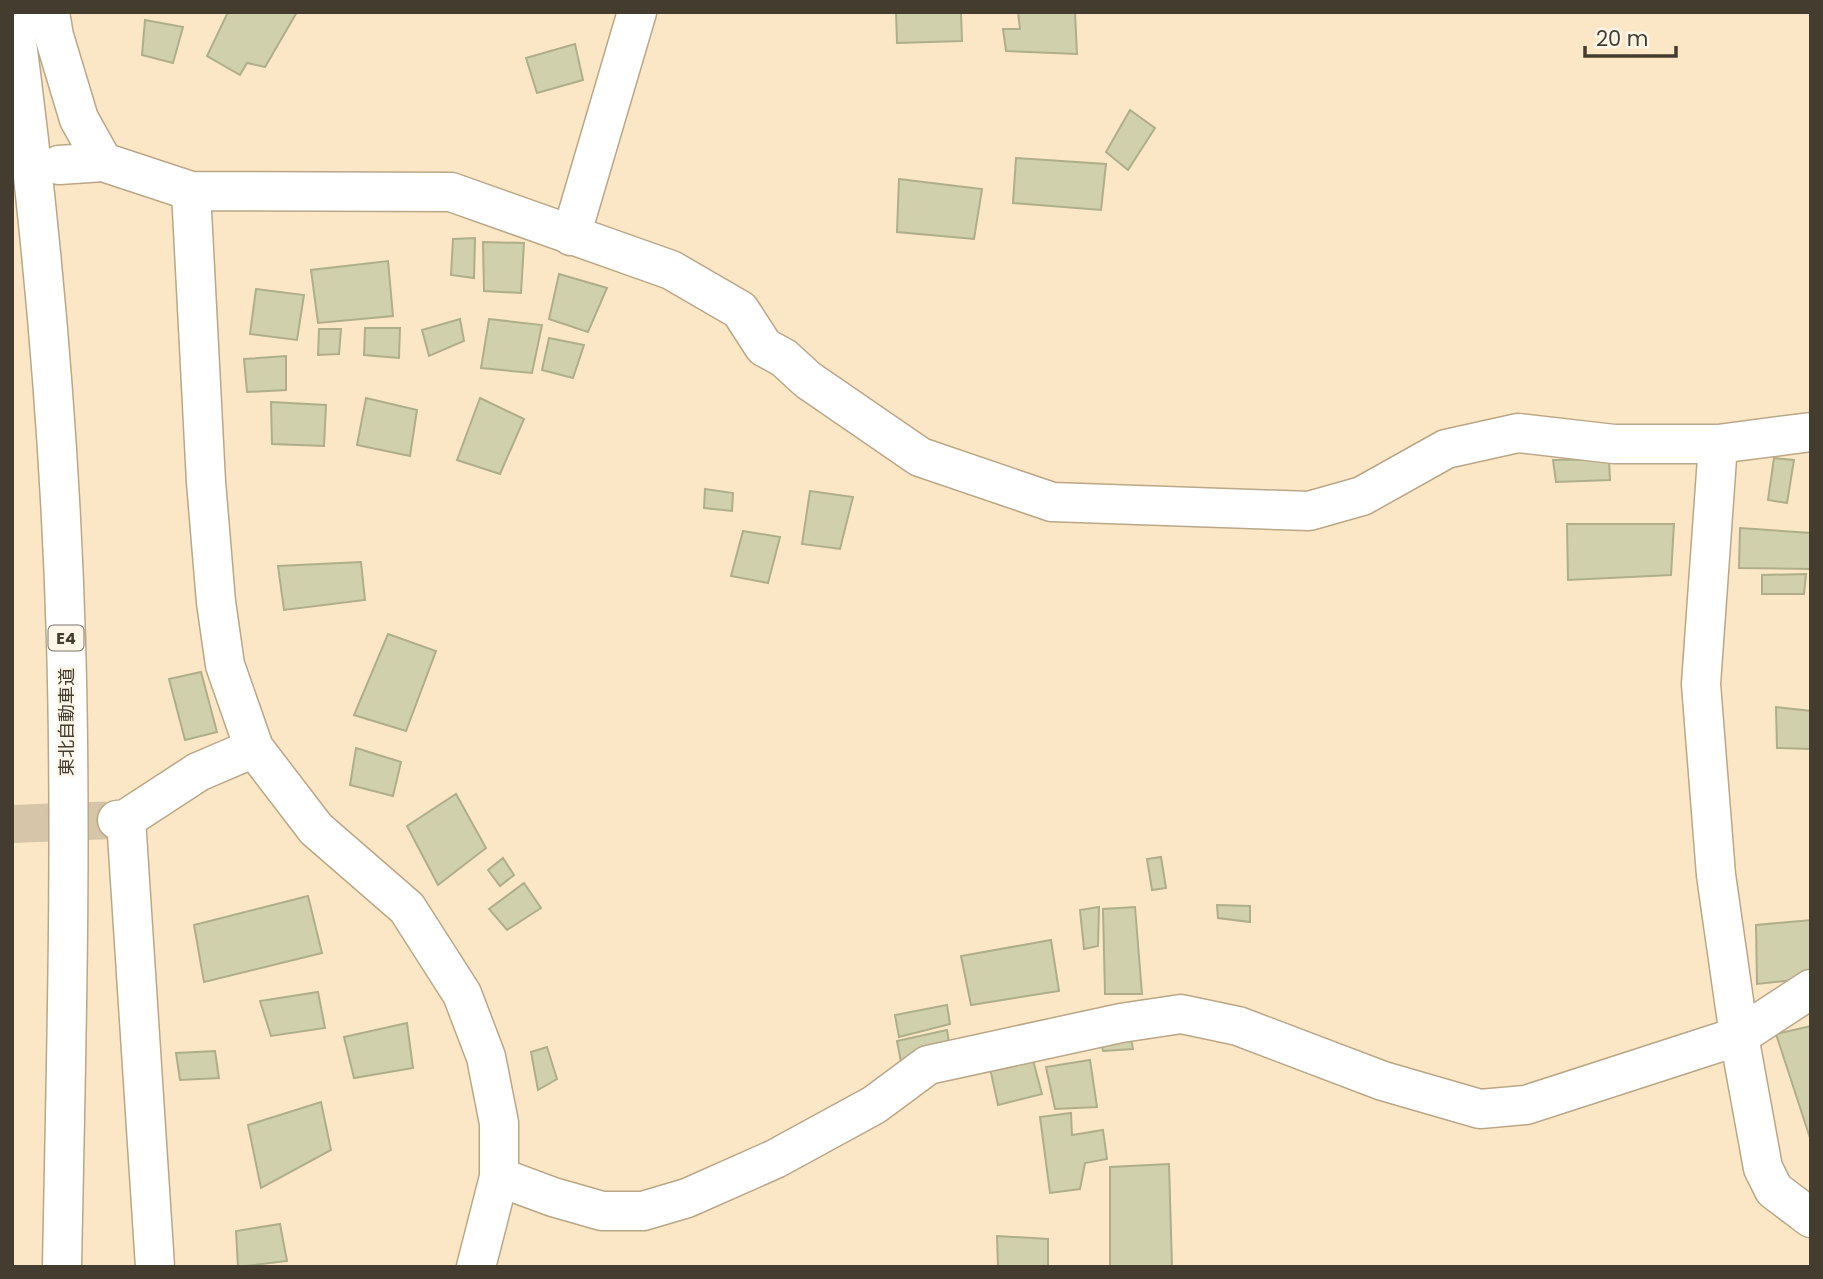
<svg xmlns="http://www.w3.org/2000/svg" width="1823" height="1279" viewBox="0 0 1823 1279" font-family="Poppins,'Noto Sans JP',sans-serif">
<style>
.building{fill:#d0d1ac;stroke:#aeae8b;stroke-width:2}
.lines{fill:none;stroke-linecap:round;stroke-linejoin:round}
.minor-tunnel{stroke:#d6c5a8;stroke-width:38;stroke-dasharray:38 19;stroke-linecap:butt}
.minor-casing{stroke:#b9a787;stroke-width:41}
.highway-casing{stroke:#b9a787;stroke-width:41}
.minor{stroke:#fff;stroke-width:38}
.highway{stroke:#fff;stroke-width:38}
.labels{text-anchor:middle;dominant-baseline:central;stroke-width:5;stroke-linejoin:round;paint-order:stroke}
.shield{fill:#fef6e9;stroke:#7c7467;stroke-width:2}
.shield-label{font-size:16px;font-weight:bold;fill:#443c2f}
.street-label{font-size:18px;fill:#443c2f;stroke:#fef6e9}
</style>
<rect width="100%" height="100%" fill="#fbe7c6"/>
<path class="building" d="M228,12H297L265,67L247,63L240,75L207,56Z
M896,12H961L962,41L897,43Z
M1018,12H1075L1077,54L1006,51L1003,29H1020Z
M145,20L183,27L173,63L142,55Z
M575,44L583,80L537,93L526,58Z
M1130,110L1155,128L1128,170L1106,152Z
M1016,158L1106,164L1101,210L1013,203Z
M899,179L982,189L974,239L897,232Z
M475,238L474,278L451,275L453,239Z
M483,242L524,243L521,293L484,291Z
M388,261L393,316L318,323L311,270Z
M559,274L607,288L588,332L549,319Z
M256,289L304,295L297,340L250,334Z
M460,319L464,341L429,356L422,330Z
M489,319L542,325L532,373L481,368Z
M365,328H400L399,358L364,355Z
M319,329H341L339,354L318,355Z
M549,338L584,345L573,378L542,370Z
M286,356V390L247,392L244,359Z
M366,398L417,410L410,456L357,445Z
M480,398L524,419L500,474L457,460Z
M271,402L326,405L324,446L272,444Z
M1774,458L1794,460L1787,503L1768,500Z
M1609,459L1610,480L1556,482L1553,460Z
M705,489L733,493L732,511L704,508Z
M810,491L853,497L840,549L802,544Z
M1567,524H1674L1671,575L1568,580Z
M1740,528L1811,533V569L1739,568Z
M743,531L780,537L768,583L731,576Z
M361,562L365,600L284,610L278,566Z
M1806,574L1804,594H1762V575Z
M388,634L436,651L406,731L354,715Z
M201,672L217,732L185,740L169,679Z
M1776,707L1811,711V749L1777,748Z
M356,748L401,762L393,796L350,785Z
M456,794L486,848L438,885L407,826Z
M1161,857L1166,888L1152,890L1147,859Z
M503,858L514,875L500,886L488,870Z
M524,883L541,908L507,930L489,909Z
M308,896L322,953L204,982L194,925Z
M1217,905L1250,906V922L1218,918Z
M1099,907L1098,946L1084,949L1080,910Z
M1135,907L1142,994H1105L1103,909Z
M1811,920V978L1757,984L1756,925Z
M1051,940L1059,991L971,1005L961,956Z
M318,992L325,1028L271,1036L260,1001Z
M947,1005L950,1024L899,1037L895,1015Z
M407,1023L413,1068L354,1078L344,1037Z
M1811,1026V1141L1776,1034Z
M1129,1028L1133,1049L1103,1051L1099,1033Z
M947,1030L950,1049L901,1062L897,1041Z
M547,1047L557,1079L538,1090L531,1052Z
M1030,1049L1042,1094L998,1105L988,1059Z
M215,1051L219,1078L180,1080L176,1053Z
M1090,1060L1097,1107L1055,1109L1046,1067Z
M321,1102L331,1150L261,1188L248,1125Z
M1071,1113L1072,1135L1103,1130L1107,1159L1085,1163L1080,1189L1050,1193L1040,1117Z
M1169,1164L1172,1267H1110V1167Z
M280,1224L287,1261L238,1267L236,1231Z
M997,1236L1048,1239V1267H998Z"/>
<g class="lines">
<path class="minor-tunnel" d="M12,824L117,820"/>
<defs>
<path id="minor" d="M50,12L54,36L79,119L103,162
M59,165L103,162L191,191L451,192L671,270L740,310L764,347L784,358L808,380L920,457L1052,502L1309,511L1362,496L1446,449L1518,433L1614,444H1718L1811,432
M191,191L206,482L216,602L225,665L254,748L316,829L407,908L462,994L486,1057L499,1123V1177L476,1267
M571,236L637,12
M1718,444L1701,684L1716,875L1739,1036L1763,1168L1774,1190L1811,1218
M126,819L198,772L254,748
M117,820L126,819L155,1267
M499,1177L553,1197L602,1211H643L687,1198L775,1159L874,1105L928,1065L1121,1023L1181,1014L1238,1026L1383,1081L1480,1109L1526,1105L1739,1036L1811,989"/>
<path id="highway" d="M13,12C41,221 60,431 66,641C72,850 66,1059 62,1267"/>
</defs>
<use href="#minor" class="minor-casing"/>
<use href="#highway" class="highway-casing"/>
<use href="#minor" class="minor"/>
<use href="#highway" class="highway"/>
</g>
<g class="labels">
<rect class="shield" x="48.5" y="625.5" width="35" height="25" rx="5"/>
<g class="shield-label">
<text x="66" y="638">E4</text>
</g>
<g class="street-label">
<text transform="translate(66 722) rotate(-90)">東北自動車道</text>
</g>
</g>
<rect width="1823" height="1279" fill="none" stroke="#443c2f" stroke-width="28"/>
<path d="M1585 46v10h91v-10" fill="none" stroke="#443c2f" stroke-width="3.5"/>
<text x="1596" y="46" font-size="21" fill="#443c2f" stroke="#fef6e9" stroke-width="5" paint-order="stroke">20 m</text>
</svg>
